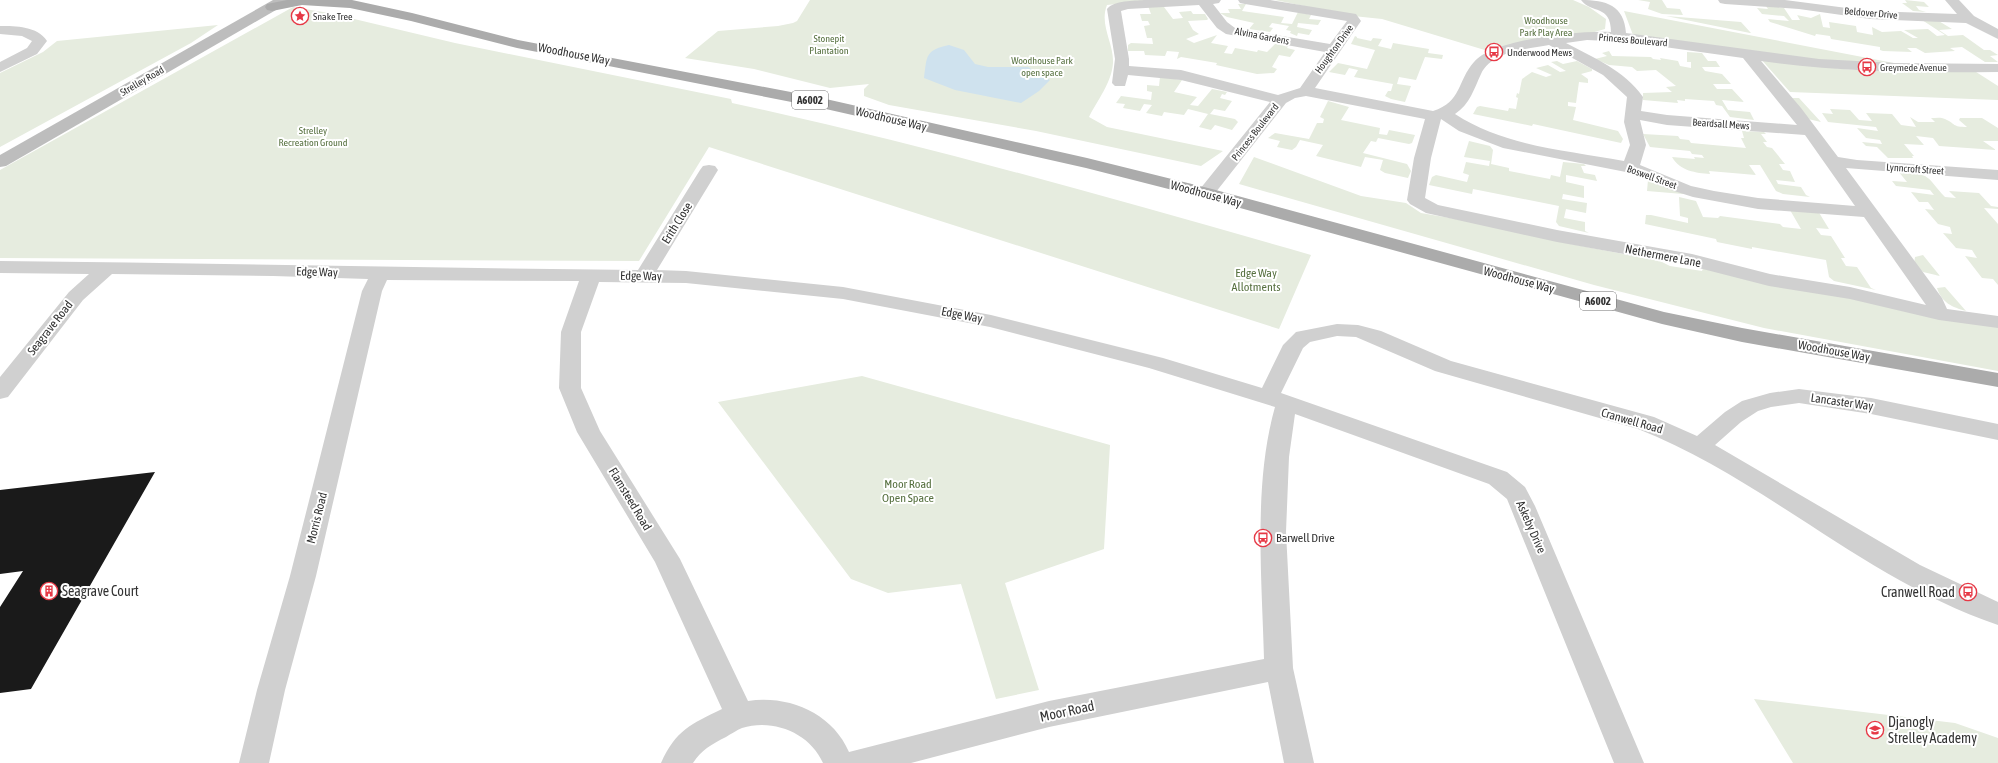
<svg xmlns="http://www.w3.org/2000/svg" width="1998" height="763" viewBox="0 0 1998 763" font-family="'Asap Condensed',sans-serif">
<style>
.green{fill:#e6ecdf}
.water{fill:#cfe2ee}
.building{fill:#1a1a1a}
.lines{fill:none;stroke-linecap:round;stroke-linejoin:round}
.minor{fill:#d0d0d0;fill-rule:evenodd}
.secondary{fill:#bdbdbd;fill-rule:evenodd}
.primary{fill:#ababab;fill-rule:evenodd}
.labels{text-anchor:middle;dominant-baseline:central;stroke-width:4;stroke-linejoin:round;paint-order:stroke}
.far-street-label{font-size:10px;fill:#333;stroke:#fff}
.far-poi-label{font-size:10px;fill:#333;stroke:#fff;text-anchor:start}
.far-park-label{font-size:10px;fill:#56703f;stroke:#fff}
.shield{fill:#fff;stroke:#707070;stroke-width:1}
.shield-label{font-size:11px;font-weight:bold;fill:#333}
.street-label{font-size:12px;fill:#333;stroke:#fff}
.park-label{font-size:12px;fill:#56703f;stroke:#fff}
.poi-label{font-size:12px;fill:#333;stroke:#fff;text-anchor:start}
.near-poi-label{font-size:14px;fill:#333;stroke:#fff;text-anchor:start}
.near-street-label{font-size:14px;fill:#333;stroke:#fff}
</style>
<rect width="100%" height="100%" fill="#fff"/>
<path class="green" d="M810,0H1157L1107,5C1099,25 1114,43 1113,63C1112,82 1097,101 1089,117L1107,127L1223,151L1201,166L1036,131L889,105L864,96V89L869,84L830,88L754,69L685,58L718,31L778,26L793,23L797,21Z
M1275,0H1573L1589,7L1606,19L1605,29L1591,33L1545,39L1488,51L1382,19L1353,16Z
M1638,0H1662L1667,8L1680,9L1683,15L1662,14L1648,9L1650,2Z
M1905,0L1924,2L1929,7L1916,6L1919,10L1926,12L1913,11L1902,3H1907Z
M1238,4H1246L1242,11L1284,17L1281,23L1292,24L1298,12L1311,15L1309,19L1321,20L1318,25L1298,23L1297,27L1312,30L1309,35L1298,33L1297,36L1290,33L1291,31L1286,30L1289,26L1272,23L1269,27L1273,28L1270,32L1249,29L1254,23L1227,17L1220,13H1230L1228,9H1241Z
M1765,5L1784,8L1792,20H1800L1797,15L1792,14L1811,18L1820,14L1823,27L1830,28L1829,22L1856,26L1857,32L1873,35L1872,27L1882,32L1901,31L1913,38H1918L1904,30L1928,29L1937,36L1945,35L1922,20H1937L1952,29L1939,30L1948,36L1963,35L1984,50H1990L1998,55L1990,56L1998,62H1985L1962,47L1950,48L1955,51L1925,53L1916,48H1907L1912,52L1883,51L1880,50V47L1831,39L1830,36L1816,34L1815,36L1770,22L1768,19L1789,21L1784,16L1762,14L1757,8L1768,9Z
M1148,6L1164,7L1173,19L1183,18L1179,12L1191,11L1193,14H1205L1208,19L1207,20L1188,21L1193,30L1199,34L1186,39L1194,43L1217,35L1211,43L1228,46L1224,53L1232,54L1235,48L1257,52L1258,50L1267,52L1277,42L1289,45L1287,48L1295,50L1290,57L1279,55L1272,67L1277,69L1274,73L1257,74L1216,65L1217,63L1181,57L1177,59L1179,52L1167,51L1165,56L1145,55L1144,51H1128V45L1131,43L1153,44L1152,38H1147L1144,26L1150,25L1148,21H1142L1140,14H1151Z
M293,7L329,13L455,43L731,99L732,103C927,145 1119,200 1311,255L1279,329L709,147L639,261L0,258V170Z
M1624,11L1904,65L1831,62L1633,35Z
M1666,16L1741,22L1751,33H1750Z
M218,25L191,43L0,147V73L43,52L57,41Z
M1355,36L1357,37V38L1371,41L1373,38L1382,39L1378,46L1391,49L1393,43L1429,49L1428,53L1443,55L1442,59L1425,57L1416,80L1399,77L1397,84L1411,86L1405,102L1391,99L1385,96L1388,91H1391L1393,84L1354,77L1358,70L1349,68L1345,75L1329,72L1338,63L1367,69L1375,50L1351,44Z
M1609,51L1612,56L1651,57L1653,59L1661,60L1660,58L1678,61L1680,66L1691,68V62H1687V52L1702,53L1708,61H1716L1720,67H1702L1705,71L1722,74L1731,84H1713L1717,89H1732L1744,102L1722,100L1728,110L1750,112L1754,120L1730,117L1722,106L1716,105L1714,101L1685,99V101L1677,100L1678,103L1643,100V93L1672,92L1666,87L1676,86L1656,70L1637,71L1632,67L1609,65L1595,59L1607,56L1602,53Z
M1760,58L1843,69L1875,71L1973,70L1998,86V100L1790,92Z
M1557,61L1563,64L1577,61L1592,69V71L1581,74L1588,79V83L1579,82L1576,103L1568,102V106L1576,107L1573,120L1618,131L1623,139L1621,143L1533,124L1532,126L1473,114L1477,107L1480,106L1508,111L1509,108L1516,109L1518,98L1516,97L1517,93L1519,94L1522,79L1532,72L1546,77L1552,75L1536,68L1548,65L1560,72L1566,71L1551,62Z
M1160,77L1182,80L1174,92L1197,97L1190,105L1198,106L1212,89L1227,92L1225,95L1222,94L1220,98L1232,101L1225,111L1214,109L1210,114L1235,119L1238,122L1232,130L1215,125L1211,130L1199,127L1208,114L1188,109L1184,115L1164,112L1162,116L1146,113L1152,105L1144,104L1140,111L1123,108L1125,104L1116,103L1121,96L1151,100L1152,92L1147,91V85L1159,86Z
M1792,98H1799L1821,122L1808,119Z
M1328,101L1349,107L1341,120L1380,128L1379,134L1387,135L1389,130L1415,135L1412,143L1409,144L1378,138L1376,142L1371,141L1363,153L1407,164L1411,171L1408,178L1385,173L1380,170L1383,160L1365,157L1361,167L1316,156L1323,145L1300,140L1296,147L1292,150L1277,147L1280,141L1268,138L1275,133L1309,139L1317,123H1323L1324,119L1320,117Z
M1830,109L1850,110L1859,120L1872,121L1866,113L1892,114L1901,125L1916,127L1910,117L1918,122H1935L1931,118C1936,118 1941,117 1945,119C1956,124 1952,127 1967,127L1959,120L1960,118H1982L1998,128V141H1983L1996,150L1939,146L1933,138L1916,136L1924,145L1904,144L1914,156H1912L1913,158H1888L1877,147L1866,146L1862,142L1882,144L1880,140L1866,138L1857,128L1878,131L1876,127L1828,122L1822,113L1833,114Z
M1742,131L1764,132L1766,134H1761L1767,142H1763L1767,147L1772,148L1785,164H1779L1783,170L1790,171L1795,182L1776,180L1778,184L1801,187L1806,195L1810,197L1783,194L1776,191L1760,165H1749L1756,175L1709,171L1710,174C1696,173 1680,171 1672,157L1695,159L1694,157L1704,158L1702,155L1692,154L1690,151L1650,147L1643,134L1678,136L1680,139L1689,140L1691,143L1746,148L1741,138H1744Z
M1469,141L1490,146L1493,150L1491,164L1509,168V171L1550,179L1551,175L1560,177L1563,162L1584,164L1586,166H1581L1584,173L1595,175L1597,181L1566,175V182L1584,186V198L1563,194L1562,199L1587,203L1586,213L1566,209L1564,218L1585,222V231L1589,233L1559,226L1556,222L1559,206L1473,189L1472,194L1429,185L1432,177L1436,175L1467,182L1469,175L1463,173L1466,162L1489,166L1490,161L1464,157Z
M1254,157L1361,196L1406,203L1421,213L1502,227L1571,244L1660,261L1670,266L1702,271L1703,268L1998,327V371L1764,328L1594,285L1239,184Z
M1898,171C1933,174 1926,177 1945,197L1956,198L1949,191L1979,193L1991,206L1998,207V209L1984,208L1998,224V285L1993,279L1982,278L1965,256L1977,258L1972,250L1956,248L1943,233L1952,234L1950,227L1938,224L1925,209L1934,210L1928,202H1919L1911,192L1934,195L1930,190L1896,186L1892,181L1907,182Z
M1648,180L1685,193L1683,194L1647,191Z
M1679,197L1696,201L1703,217L1718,218L1720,216L1780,224L1783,227L1801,229L1790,210L1818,211L1829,229L1816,228L1821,235L1831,236L1845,258H1841L1846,266L1857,267L1871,288L1876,290L1834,281L1829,277L1826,260L1752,247V249L1717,242L1716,239L1645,224L1646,215H1651L1688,223V218L1680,216Z
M1923,255L1940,276L1923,272L1914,264L1915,257Z
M1945,287L1966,311C1952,307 1942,303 1937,288Z
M862,376L1110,445L1104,549L1005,583L1039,690L996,699L961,584L888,593L851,579L718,402Z
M1754,699L1955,723L1998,738V763H1793Z"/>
<path class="water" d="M949,45L964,50L975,64L988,67H1028L1050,80L1039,91L1021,103L955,90L924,78C927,56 925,50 949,45Z"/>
<path class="building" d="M155,472L31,689L0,693V607L23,571L0,574V490Z"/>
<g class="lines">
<path class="minor" d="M1144,0H1221L1219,3L1213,4L1227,22L1235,28L1330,44L1347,21L1245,4L1240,3L1238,0H1270L1356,14L1361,21L1315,88L1433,111C1462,102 1457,81 1474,62C1493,39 1582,30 1611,32C1611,4 1591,14 1581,0C1606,0 1624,5 1626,33L1819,59L1895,63L1998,64V72C1918,73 1840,72 1761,61L1801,108L1838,157L1857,160L1998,170V180L1846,168L1942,298L1947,309L1998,316V328L1939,320L1850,299L1769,286L1691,266L1557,242L1426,213L1410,204L1407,200L1414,158L1425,119L1306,96L1295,98L1286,103L1212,197L1206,198L1200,197L1197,193L1200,189L1270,102L1181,80L1128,75L1125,86H1115L1112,83L1115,59L1107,9C1114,0 1134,1 1144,0ZM1199,5L1217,28L1226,34L1325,52L1300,88L1278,95L1181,70L1129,66V59L1121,11L1128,9ZM1587,40L1629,42L1743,58L1797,125L1667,115L1641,111L1643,97C1624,70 1594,58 1566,43ZM1549,45L1603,75L1627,97L1624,122L1630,145L1624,161C1566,150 1506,147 1455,114C1470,104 1474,89 1481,74C1492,51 1527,49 1549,45ZM1441,119L1459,131L1503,148L1631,173L1671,190L1693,197L1758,209L1864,217L1926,305L1850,287L1770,274L1692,254L1557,230L1438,205L1425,198L1431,158ZM1640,120L1667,125L1805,135L1855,206L1758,198L1714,191L1691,186L1640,165L1646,145Z
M1718,0H1785L1870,11L1957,14L1945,0H1959L1974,16L1998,29V39L1966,23L1870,19L1799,9L1725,4L1720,3Z
M0,26C16,26 37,26 47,41L37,54L0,72V62L27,48L32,41L22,36L0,34Z
M709,165L715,166L718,170L657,270L686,271L843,287L991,315L1163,358L1262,388L1283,345L1296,332L1337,324L1358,325L1381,331L1451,361L1654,417L1697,436L1725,412L1742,401L1770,393L1799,389L1871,398L1998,424V440L1871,414L1799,403L1771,407L1758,411L1741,422L1715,445L1920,565L1998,602V625C1867,581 1765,479 1638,429L1435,371L1356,337L1337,336L1310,342L1303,348L1281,393L1507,472L1525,487L1535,506L1644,763H1614L1507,499L1489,484L1295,414L1289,457L1286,532L1293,668L1314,763H1284L1268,682L1049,727L911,763H823C810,733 773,718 742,728C737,730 731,734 726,737C712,744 701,750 693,763H661C676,730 691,724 722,709L655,562L577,432L559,388L561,332L579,281L387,280L382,291L316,576L285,690L269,763H239L257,690L290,576L362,291L368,279L273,276L112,274L83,300L8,397L0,399V377L69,292L89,274L0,273V261C213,263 425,268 638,270L700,170L703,166ZM599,282L686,283L843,299L990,327L1149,368L1275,407C1253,484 1262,579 1264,659L1049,701L849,752C832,713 789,695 748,701L680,559L600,431L581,388V332Z"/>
<path class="secondary" d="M273,0H290L288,3L6,166L0,167V155Z"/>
<path class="primary" d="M287,0H352L412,13L518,40L817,97L1087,158L1212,189L1664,312L1742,328L1998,373V387L1742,342L1662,324L1200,197L1086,168L817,107L517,48L411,21L350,8L302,5L272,11L267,10L265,7L267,4Z"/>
</g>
<defs>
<symbol id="sight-ring" viewBox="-11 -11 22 22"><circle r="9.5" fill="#fff" stroke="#e63946" stroke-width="1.5"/><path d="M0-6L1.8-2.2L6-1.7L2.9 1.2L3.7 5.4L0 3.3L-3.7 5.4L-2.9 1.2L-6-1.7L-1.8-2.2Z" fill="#e63946"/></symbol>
<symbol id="bus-ring" viewBox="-11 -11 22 22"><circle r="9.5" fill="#fff" stroke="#e63946" stroke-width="1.5"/><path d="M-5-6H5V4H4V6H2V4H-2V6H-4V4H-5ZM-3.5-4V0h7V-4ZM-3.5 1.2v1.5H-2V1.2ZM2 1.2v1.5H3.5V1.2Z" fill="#e63946"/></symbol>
<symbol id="building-ring" viewBox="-11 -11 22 22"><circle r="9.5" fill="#fff" stroke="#e63946" stroke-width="1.5"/><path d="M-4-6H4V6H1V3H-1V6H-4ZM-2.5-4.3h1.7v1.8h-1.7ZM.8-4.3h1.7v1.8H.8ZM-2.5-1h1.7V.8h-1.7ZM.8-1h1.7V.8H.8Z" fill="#e63946"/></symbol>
<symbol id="school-ring" viewBox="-11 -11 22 22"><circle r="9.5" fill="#fff" stroke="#e63946" stroke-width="1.5"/><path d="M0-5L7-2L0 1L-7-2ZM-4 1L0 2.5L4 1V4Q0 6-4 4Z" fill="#e63946"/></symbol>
</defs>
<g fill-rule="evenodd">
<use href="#sight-ring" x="290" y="6" width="20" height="20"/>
<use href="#bus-ring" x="1484" y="42" width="20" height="20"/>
<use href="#bus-ring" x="1857" y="57" width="20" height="20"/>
<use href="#bus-ring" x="1253" y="528" width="20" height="20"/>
<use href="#building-ring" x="39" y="581" width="20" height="20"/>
<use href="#bus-ring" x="1958" y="582" width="20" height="20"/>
<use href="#school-ring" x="1865" y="720" width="20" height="20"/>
</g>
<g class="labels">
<g class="far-street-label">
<text transform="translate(1871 13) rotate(5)">Beldover Drive</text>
<text transform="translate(1262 36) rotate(11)">Alvina Gardens</text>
<text transform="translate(1633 40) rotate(5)">Princess Boulevard</text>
<text transform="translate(1334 49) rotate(-54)">Houghton Drive</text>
<text transform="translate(142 81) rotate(-30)">Strelley Road</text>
<text transform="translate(1721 124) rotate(4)">Beardsall Mews</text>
<text transform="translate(1255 132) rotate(-52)">Princess Boulevard</text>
<text transform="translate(1915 169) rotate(4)">Lynncroft Street</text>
<text transform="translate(1652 177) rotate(20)">Boswell Street</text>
</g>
<g class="far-poi-label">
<text x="313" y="16">Snake Tree</text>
<text x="1507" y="52">Underwood Mews</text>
<text x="1880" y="67">Greymede Avenue</text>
</g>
<g class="far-park-label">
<text x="1546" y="20">Woodhouse<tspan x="1546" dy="12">Park Play Area</tspan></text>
<text x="829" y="38">Stonepit<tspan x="829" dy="12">Plantation</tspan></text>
<text x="1042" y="60">Woodhouse Park<tspan x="1042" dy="12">open space</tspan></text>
<text x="313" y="130">Strelley<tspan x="313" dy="12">Recreation Ground</tspan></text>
</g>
<g class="shield">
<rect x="792" y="91" width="36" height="18" rx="3"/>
<rect x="1580" y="292" width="36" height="18" rx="3"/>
</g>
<g class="shield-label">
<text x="810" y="100">A6002</text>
<text x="1598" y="301">A6002</text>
</g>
<g class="street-label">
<text transform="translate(574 54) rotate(11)">Woodhouse Way</text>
<text transform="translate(891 119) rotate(13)">Woodhouse Way</text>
<text transform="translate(1206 194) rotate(15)">Woodhouse Way</text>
<text transform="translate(677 223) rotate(-58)">Erith Close</text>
<text transform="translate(1663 256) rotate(11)">Nethermere Lane</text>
<text transform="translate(317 272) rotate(2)">Edge Way</text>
<text transform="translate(641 276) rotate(1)">Edge Way</text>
<text transform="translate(1519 280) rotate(15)">Woodhouse Way</text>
<text transform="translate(962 315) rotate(11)">Edge Way</text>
<text transform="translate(50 328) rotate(-52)">Seagrave Road</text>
<text transform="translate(1834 351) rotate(10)">Woodhouse Way</text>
<text transform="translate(1842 402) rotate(8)">Lancaster Way</text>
<text transform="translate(1632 421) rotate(16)">Cranwell Road</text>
<text transform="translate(630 499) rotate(59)">Flamsteed Road</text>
<text transform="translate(317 518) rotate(-76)">Morris Road</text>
<text transform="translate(1531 527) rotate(66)">Askeby Drive</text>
</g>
<g class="park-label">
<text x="1256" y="273">Edge Way<tspan x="1256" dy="14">Allotments</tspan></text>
<text x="908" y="484">Moor Road<tspan x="908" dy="14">Open Space</tspan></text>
</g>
<g class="poi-label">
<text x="1276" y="538">Barwell Drive</text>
</g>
<g class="near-poi-label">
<text x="62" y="591">Seagrave Court</text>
<text x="1955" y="592" text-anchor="end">Cranwell Road</text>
<text x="1888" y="722">Djanogly<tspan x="1888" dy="16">Strelley Academy</tspan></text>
</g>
<g class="near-street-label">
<text transform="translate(1067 711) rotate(-12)">Moor Road</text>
</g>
</g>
</svg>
